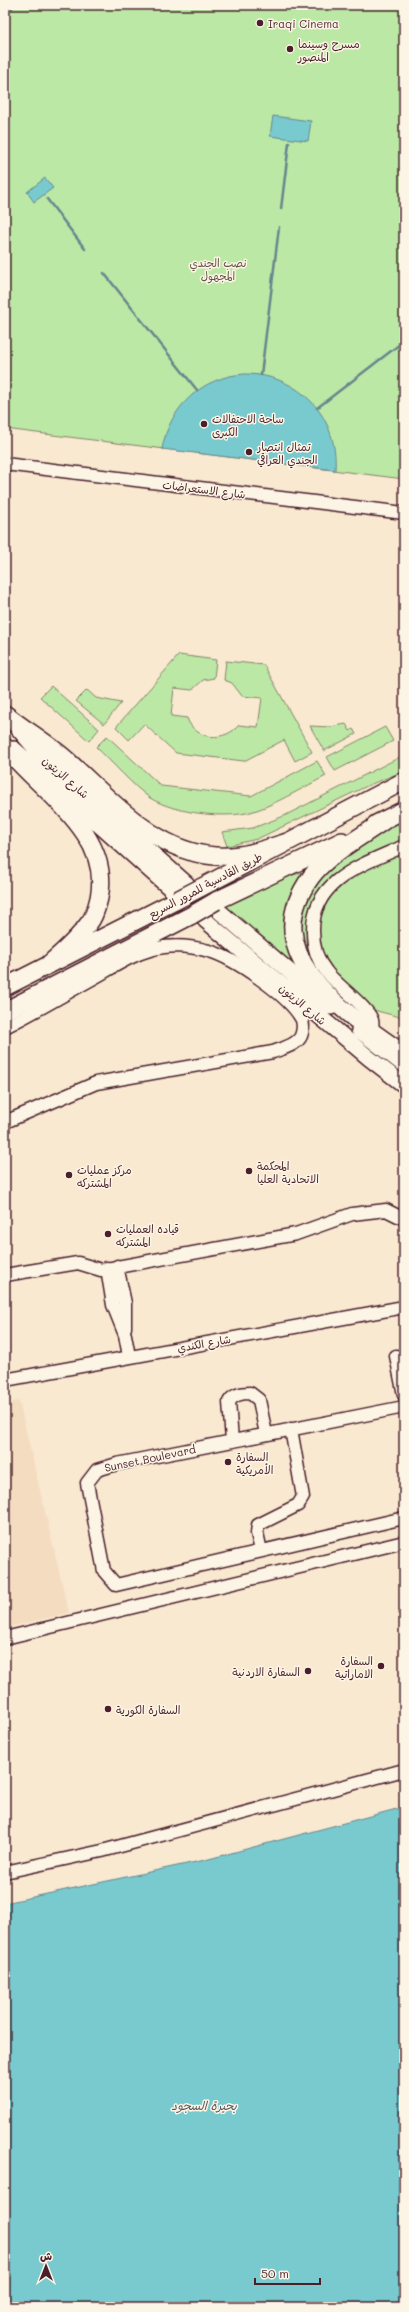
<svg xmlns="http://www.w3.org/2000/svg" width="409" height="2312" viewBox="0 0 409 2312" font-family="Mali,'Playpen Sans Arabic',sans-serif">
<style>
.built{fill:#f4dcc0}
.green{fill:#bce8a5;stroke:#838468}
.water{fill:#79cacf;stroke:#66868d}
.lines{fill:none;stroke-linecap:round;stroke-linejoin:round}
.stream{stroke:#66868d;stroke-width:2.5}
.minor-casing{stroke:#4a1f2b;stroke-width:15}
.major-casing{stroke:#4a1f2b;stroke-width:18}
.highway-casing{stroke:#4a1f2b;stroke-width:20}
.minor{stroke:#fcf5e5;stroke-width:12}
.major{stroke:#fcf5e5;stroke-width:15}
.highway{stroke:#fcf5e5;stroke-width:17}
.highway-bridge-casing{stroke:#4a1f2b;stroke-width:20;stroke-linecap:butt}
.highway-bridge{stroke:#fcf5e5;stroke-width:17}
.poi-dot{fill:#4a1f2b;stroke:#fcf5e5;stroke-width:1.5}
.labels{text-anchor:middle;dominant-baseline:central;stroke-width:3;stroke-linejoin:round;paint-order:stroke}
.poi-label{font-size:11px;fill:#4a1f2b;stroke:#fcf5e5;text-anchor:start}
.park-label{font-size:11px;fill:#66514a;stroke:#fcf5e5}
.street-label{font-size:11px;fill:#4a1f2b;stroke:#fcf5e5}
.water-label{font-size:12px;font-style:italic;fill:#58525c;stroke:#fcf5e5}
</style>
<rect width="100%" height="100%" fill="#f9e9d1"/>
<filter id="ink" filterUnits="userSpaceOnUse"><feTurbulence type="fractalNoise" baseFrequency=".025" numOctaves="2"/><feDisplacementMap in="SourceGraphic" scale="8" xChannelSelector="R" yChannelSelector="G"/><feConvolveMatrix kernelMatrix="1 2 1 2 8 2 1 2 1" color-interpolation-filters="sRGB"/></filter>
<g filter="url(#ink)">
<path class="built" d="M19,1401L69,1613L5,1628V1404Z"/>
<path class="green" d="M5,5H404V479L5,429Z
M179,655L216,660L214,678L203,680L192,690L174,688L171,716L187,718C195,741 225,742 239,725L258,727L262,698L242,696L232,683L224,680L226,661L264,665L312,752L295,761L284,740L244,761L176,753L144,724L129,740L116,727Z
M51,686L99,729L89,741L40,697Z
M87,690L96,698L121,703L104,724L76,701Z
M346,724L350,731L353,729L356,734L324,751L310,726L330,727Z
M385,727L393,741L335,771L327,757Z
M107,736L161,786L251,796L317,761L326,776C304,787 276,804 254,811C227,820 174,813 150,798C134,787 111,761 96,747Z
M404,755V771L369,785L257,839L227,846L222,832L253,828L284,816Z
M404,819V1015L400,1017L377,1011L299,973L226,906L289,876L322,867Z"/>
<path class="water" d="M273,116L311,121L308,141L270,136Z
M45,178L53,188L34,202L27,192Z
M245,374C299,374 339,417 335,470L162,449C169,407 203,376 245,374Z
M404,1807V2307H5V1903L205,1860Z"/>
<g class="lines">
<path class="stream" d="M5,14L15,5
M47,199L85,249
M281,209L289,143
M104,273L197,390
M261,375L279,227
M317,408L404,341"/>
<defs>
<path id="minor" d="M5,464L404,513
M5,1027C35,1012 63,995 92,979C115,966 138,950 164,947C179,945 195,947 209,951C234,958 288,995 301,1018C304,1023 303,1031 301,1036C297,1045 281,1049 273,1052L96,1083L5,1122
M373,1032C372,1028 373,1024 372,1020C367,1006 336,985 326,971C317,960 313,945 313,931C312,879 365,864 404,846
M117,1266L125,1303V1328
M107,1268L113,1305L125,1335L129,1356
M5,1275L78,1263L101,1270L296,1234L352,1214L386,1210L404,1219
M396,1356L404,1395
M5,1380L404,1307
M404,1407L117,1464L97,1470L87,1483L104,1571L116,1585L404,1518
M232,1441L229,1402C233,1394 242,1393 250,1393L259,1400L266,1434
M261,1551L257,1533L258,1525L298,1505L303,1497L291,1429
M5,1638L404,1542
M5,1872L102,1851L404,1770"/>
<path id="major" d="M16,726L41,755L187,884
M14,749L173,891
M219,911L331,1007
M205,920L369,1058L404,1085
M359,1030L404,1065"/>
<path id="highway" d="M5,714C26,731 50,744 70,763C119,807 168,866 240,855C256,853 272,847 287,842
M5,747C40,791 113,833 99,898C97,906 95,916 89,923C78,939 63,952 49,964
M385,820C363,836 327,855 311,877C253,956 348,1015 404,1054
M376,824L404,810
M200,888L404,781
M216,901L342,841
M5,987L177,900
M5,1011L192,915"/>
</defs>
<use href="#minor" class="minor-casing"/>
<use href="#major" class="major-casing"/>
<use href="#highway" class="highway-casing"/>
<use href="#minor" class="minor"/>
<use href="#major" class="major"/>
<use href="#highway" class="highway"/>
<defs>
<path id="highway-bridge" d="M177,900L200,888
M192,915L216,901"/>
</defs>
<use href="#highway-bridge" class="highway-bridge-casing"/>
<use href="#highway-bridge" class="highway-bridge"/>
</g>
</g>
<g class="poi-dot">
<circle cx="260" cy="23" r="4"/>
<circle cx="290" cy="49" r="4"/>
<circle cx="204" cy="424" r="4"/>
<circle cx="249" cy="452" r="4"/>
<circle cx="249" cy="1171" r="4"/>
<circle cx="69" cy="1175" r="4"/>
<circle cx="108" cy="1234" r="4"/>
<circle cx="228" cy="1462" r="4"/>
<circle cx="381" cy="1666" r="4"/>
<circle cx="308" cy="1671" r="4"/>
<circle cx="108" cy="1709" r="4"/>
</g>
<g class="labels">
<g class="poi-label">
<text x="268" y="23">Iraqi Cinema</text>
<text x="298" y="43">مسرح وسينما<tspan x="298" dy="13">المنصور</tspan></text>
<text x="212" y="418">ساحة الاحتفالات<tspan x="212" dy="13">الكبرى</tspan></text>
<text x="257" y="446">تمثال انتصار<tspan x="257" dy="13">الجندي العراقي</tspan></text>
<text x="257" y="1165">المحكمة<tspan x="257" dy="13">الاتحادية العليا</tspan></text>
<text x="77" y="1169">مركز عمليات<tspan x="77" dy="13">المشتركه</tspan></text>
<text x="116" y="1228">قياده العمليات<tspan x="116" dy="13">المشتركه</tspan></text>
<text x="236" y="1456">السفارة<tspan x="236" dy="13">الأمريكية</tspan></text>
<text x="373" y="1660" text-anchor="end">السفارة<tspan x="373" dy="13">الاماراتية</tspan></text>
<text x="300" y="1671" text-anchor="end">السفارة الاردنية</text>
<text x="116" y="1709">السفارة الكورية</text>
</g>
<g class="park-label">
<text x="218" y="262">نصب الجندي<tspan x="218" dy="13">المجهول</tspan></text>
</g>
<g class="street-label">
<text transform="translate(204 489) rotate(7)">شارع الاستعراضات</text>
<text transform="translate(66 777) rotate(41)">شارع الزيتون</text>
<text transform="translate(205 885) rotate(-28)">طريق القادسية للمرور السريع</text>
<text transform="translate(303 1004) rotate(40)">شارع الزيتون</text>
<text transform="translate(204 1343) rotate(-10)">شارع الكندي</text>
<text transform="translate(150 1458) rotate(-12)">Sunset Boulevard</text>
</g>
<g class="water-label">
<text x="204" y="2105">بحيرة السجود</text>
</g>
</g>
<rect width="409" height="2312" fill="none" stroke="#fcf5e5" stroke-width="20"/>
<rect x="10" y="10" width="389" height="2292" fill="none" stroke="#4a1f2b" stroke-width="1.5" filter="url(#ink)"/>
<g transform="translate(46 2266)" stroke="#fcf5e5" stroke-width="3" paint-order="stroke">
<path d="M0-3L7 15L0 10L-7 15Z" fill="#4a1f2b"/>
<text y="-6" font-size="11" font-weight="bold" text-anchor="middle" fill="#4a1f2b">ش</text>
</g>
<path d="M255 2278v6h65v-6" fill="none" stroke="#4a1f2b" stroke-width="2"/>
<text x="261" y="2278" font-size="12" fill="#4a1f2b" stroke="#fcf5e5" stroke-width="3" paint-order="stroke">50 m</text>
</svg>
